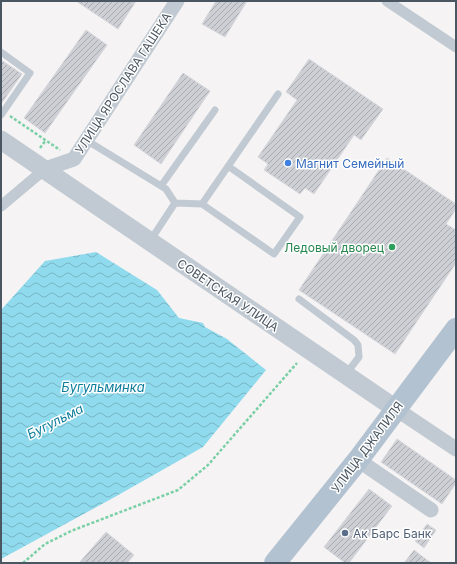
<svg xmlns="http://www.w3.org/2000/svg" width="457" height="564" viewBox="0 0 457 564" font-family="Inter,sans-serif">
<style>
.water{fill:url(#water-waves)}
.building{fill:url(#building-hatch);stroke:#d7d9de}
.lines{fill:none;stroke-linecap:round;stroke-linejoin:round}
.path{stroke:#7ad0a6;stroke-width:2.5;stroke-dasharray:3 2;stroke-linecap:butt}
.service{stroke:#c1cad2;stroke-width:7}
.pedestrian{stroke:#c1cad2;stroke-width:11}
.minor{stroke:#c1cad2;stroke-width:15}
.tertiary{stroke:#c1cad2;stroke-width:19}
.primary{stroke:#b3c2d1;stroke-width:22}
.shop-dot{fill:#3f7fe0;stroke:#fff;stroke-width:1.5}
.leisure-dot{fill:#2e9e5b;stroke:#fff;stroke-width:1.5}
.service-dot{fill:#5c6f8a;stroke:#fff;stroke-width:1.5}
.labels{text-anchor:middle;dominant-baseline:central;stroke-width:3;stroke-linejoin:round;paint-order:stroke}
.street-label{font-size:12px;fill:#4a5661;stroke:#fff}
.shop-label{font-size:12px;fill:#366cbe;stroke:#fff;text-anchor:start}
.leisure-label{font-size:12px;fill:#27864d;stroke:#fff;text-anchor:end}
.service-label{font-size:12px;fill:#4e5e75;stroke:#fff;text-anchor:start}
.water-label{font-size:13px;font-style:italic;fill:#0c7c9b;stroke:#fff}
</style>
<defs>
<pattern id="water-waves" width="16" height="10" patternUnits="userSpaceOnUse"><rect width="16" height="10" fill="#90daee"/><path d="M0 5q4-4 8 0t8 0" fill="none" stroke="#78b4c4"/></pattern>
<pattern id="building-hatch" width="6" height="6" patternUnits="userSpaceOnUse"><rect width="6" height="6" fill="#cdcfd5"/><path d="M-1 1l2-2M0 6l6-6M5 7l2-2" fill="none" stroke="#a8abb0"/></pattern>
</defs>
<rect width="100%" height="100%" fill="#f5f3f3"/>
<path class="water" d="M96,252L157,290L179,318L203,323L205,327L227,339L266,370L203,447L113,498L1,559V310L45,261Z"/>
<path class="building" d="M76,1H136L118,29Z
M216,1H247L225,37L202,24Z
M86,30L107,45L45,133L24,118Z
M309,59L383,109L361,140L354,135L314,194L305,188L300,194L264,170L268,164L258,157L297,100L286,92Z
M1,60L22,74L1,104Z
M183,73L210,91L161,164L134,145Z
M387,158L456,204V209L446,224L456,230V263L395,354L299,290Z
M397,439L456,480V483L442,504L381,462Z
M369,489L392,506L349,563H345L324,547Z
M427,524L436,530L424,548L415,541Z
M106,532L134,555L127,563H79Z
M414,550L431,563H404Z"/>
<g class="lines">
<path class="path" d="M10,116L60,150
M40,148L46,140
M23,563L45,544L71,531L178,490L208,465L297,363"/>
<path class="service" d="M1,52L30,73L1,115
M86,140L166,189L175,203
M161,186L215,110
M202,204L278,94
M150,241L175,203L202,204L274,254L300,217L228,166
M299,299L354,340L358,345L359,357L346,374"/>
<path class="pedestrian" d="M387,1L456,47
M1,206L45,169"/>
<path class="minor" d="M45,169L74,159L177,1
M396,409L456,449
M358,460L431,510"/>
<path class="tertiary" d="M1,140L396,409"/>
<path class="primary" d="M275,563L358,460L456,329"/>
</g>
<circle class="shop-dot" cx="288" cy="163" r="4"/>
<circle class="leisure-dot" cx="392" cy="247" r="4"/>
<circle class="service-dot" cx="345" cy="533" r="4"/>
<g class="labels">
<g class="street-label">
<text transform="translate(123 83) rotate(-57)">УЛИЦА ЯРОСЛАВА ГАШЕКА</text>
<text transform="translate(228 295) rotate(34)">СОВЕТСКАЯ УЛИЦА</text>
<text transform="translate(367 447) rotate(-53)">УЛИЦА ДЖАЛИЛЯ</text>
</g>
<g class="shop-label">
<text x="296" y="163">Магнит Семейный</text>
</g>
<g class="leisure-label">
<text x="384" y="247">Ледовый дворец</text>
</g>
<g class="service-label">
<text x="353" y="533">Ак Барс Банк</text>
</g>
<g class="water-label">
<text x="103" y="387">Бугульминка</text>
<text transform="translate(55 421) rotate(-27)">Бугульма</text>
</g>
</g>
<rect width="457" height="564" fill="none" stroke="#4a5661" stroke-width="4"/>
</svg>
